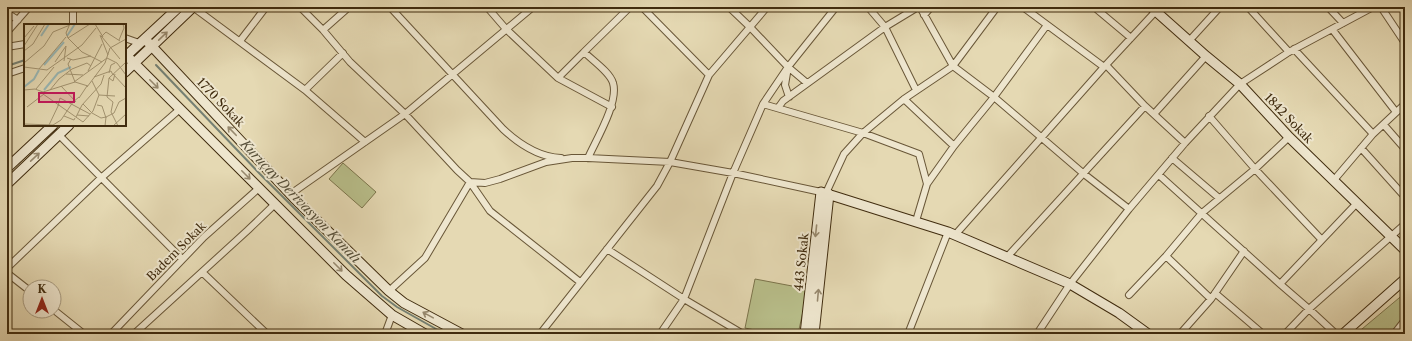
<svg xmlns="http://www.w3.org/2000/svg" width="1412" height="341" viewBox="0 0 1412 341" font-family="'Libre Caslon Text',serif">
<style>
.park{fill:#b8be8a;stroke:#7c754c}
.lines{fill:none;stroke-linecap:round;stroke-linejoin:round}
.stream{stroke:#758073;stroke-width:2}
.street-casing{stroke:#695738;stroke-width:8}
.secondary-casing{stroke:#402c0f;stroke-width:11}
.street{stroke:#eee6ce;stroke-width:6}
.secondary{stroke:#eee6ce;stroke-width:9}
.oneway{stroke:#97896e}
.labels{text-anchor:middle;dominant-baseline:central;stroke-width:4;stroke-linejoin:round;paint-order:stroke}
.street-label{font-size:12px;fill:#402c0f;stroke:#eee6ce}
.water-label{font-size:13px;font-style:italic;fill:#564f39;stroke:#eee6ce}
.inset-river{fill:none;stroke:#99b8b6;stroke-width:2}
.inset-road{fill:none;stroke:#a39471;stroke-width:1}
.view{fill:#c2185b;fill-opacity:0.15;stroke:#c2185b;stroke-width:2}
.inset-edge{fill:none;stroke:#402c0f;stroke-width:2}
</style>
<rect width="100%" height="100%" fill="#e5d9b3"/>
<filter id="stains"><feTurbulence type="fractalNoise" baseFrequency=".005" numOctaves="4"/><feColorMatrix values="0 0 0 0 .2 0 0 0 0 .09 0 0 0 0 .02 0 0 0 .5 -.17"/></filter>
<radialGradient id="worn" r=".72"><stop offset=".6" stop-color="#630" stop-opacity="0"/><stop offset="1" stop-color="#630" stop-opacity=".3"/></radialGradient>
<path class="park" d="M343,163L376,192L362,208L329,179Z
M755,279L808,289L798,334H774L745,328Z
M1405,293V315L1390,334H1356Z"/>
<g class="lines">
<path class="stream" d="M156,65L260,174L382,296L397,307L445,334
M7,66L25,60"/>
<defs>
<path id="street" d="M73,7V25
M193,7L305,90L365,142
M300,7L323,30L350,62L405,114L457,170L470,182L485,183L500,179L546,162L572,158H588L670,162L733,173L821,192
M390,7L503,129C519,144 539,157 561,158
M487,7L506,29L558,78L612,107
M642,7L709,75
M868,7L885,27L916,90
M920,7L953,66L994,97L1084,174L1129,209
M1023,7L1104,67
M1094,7L1131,38
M1248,7L1289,52
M1328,7L1343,23
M1381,7L1405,43
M7,13L18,20
M924,15L931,7
M1332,29L1396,112
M323,30L349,7
M7,32L29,7
M125,38L139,43
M240,41L266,7
M1189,41L1220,7
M7,47L25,44
M1294,49L1373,134
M584,52L630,7
M1106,65L1145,106L1185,143
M788,67L807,83
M7,74L25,68
M558,78L584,52C592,60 610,72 613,83C619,102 596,140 588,158
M305,90L343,53
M789,97L785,85L788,67L836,7
M904,99L954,146
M763,104L863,133L919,154L927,184
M778,108L783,101L885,27L918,7
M1154,114L1206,56
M1209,116L1255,169L1321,239
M1384,125L1405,149
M59,135L182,259
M1361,148L1405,197
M1172,158L1219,198
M1159,175L1280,284L1309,309L1336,334
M1334,180L1373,134L1405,104
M292,193L405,114L533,7
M826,193L844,154L863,133L904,99L953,66L997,7
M916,221L927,184L954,146L994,97L1047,25
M955,235L1104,67L1156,11
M607,249L684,299L743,334
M1166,256L1211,299
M1007,257L1145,106
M7,268L101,178L180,109
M202,272L267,334
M7,273L30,291
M1280,284L1357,203
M389,291L425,258L470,182L490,211L580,282
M1215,293L1263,334
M1129,295L1166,256L1202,213L1255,169L1289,137
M54,310L84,334
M111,334L204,237L259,188
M134,334L248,230L275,204
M385,334L392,315
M540,334L657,186L670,162L709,75L767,7
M660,334L684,299L733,173L763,104L788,67L750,27L729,7
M908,334L948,232
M1037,334L1070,284L1129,209L1185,143L1240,84L1289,52L1373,7
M1180,334L1211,299L1244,251
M1285,334L1309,309L1405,224
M1394,334L1405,320"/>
<path id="secondary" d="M1151,7L1206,56L1240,84L1289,137L1405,250
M145,39L294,198L389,291L404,303L462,334
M127,56L346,275L392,315L425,334
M125,57L179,7
M125,72L193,7
M7,168L53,125
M7,184L69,125
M805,334L821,192L948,232L1070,284L1119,313L1148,334
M814,334L829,194
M1343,334L1405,279"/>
</defs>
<use href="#street" class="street-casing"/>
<use href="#secondary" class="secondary-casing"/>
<use href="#street" class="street"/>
<use href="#secondary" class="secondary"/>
</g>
<defs><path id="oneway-shaft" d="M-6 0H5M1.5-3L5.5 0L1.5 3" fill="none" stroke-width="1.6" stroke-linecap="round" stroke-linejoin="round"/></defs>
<g class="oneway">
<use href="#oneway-shaft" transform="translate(163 36) rotate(-44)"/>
<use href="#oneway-shaft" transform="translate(154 84) rotate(45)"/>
<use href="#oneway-shaft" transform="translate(232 131) rotate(-134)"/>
<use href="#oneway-shaft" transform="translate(35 157) rotate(-43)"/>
<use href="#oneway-shaft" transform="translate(246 175) rotate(45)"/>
<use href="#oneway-shaft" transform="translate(816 231) rotate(96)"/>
<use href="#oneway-shaft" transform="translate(338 267) rotate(45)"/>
<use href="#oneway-shaft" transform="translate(818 295) rotate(-85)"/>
<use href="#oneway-shaft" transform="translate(428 315) rotate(-151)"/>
</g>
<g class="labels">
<g class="street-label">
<text transform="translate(221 102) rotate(46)">1770 Sokak</text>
<text transform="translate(1289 118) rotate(46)">1842 Sokak</text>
<text transform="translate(176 251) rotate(-45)">Badem Sokak</text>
<text transform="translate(801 262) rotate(-84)">443 Sokak</text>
</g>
<g class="water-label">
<text transform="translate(301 201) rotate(46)">Kuruçay Derivasyon Kanalı</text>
</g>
</g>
<g transform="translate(24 24)">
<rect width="102" height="102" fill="#e5d9b3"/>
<path class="inset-river" d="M17,12L25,0M43,12L51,0M20,41L40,18M0,63L10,55L15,46M20,66L34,49L47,43"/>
<path class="inset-road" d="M71,0L79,13M45,2L42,9L44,14L58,28L78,38M76,11L84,31M77,13L82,8L96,17M78,13L96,35M0,14L10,2M44,14L66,0M95,16L100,4L99,0M0,22L14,0M0,27L9,20L21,0M43,34L49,36L67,32M83,34L93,39L102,51M47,35L44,40L51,58M31,38L42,22L40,37M0,39L20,22L29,8L46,1M0,43L23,46L58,21L72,4M15,45L42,13M64,47L78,20M85,49L87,41L91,39M42,50L59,51M89,50L102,64M70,53L87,47L89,51M85,54L89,57L91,50M50,58L83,34M37,62L52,78M63,63L81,39L86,24L102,15M12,65L30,43M0,66L11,65L19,68L51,58L64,62M26,66L35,55L48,45L63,39L67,42M19,70L59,98L69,87L75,71L68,57M75,71L91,72M55,74L63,62M59,80L68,89M73,81L78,82L82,94M34,82L36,74L66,90M3,83L20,70M68,89L77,94L82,93M53,91L65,92M40,92L50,96L51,94M52,93L58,81L77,60L80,51M0,100L29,101L37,96L49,78L55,73M25,101L35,80M81,102L82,93L90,89L95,78L102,74M89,102L102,90M94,102L87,88L89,78L83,73L85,54L101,39"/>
<path class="view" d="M15,69H50V78H15Z"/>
<rect width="102" height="102" class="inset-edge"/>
</g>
<rect width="1412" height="341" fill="none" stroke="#e5d9b3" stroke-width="24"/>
<rect x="8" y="8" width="1396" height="325" fill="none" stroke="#402c0f" stroke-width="2"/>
<rect x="12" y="12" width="1388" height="317" fill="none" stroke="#402c0f"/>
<g transform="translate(42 299)"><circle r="19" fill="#eee6ce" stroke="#a89c82"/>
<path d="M0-3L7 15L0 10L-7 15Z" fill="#8f2418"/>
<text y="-6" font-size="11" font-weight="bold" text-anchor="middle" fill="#402c0f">K</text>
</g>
<rect width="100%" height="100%" filter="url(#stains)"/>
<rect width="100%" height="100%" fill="url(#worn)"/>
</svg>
